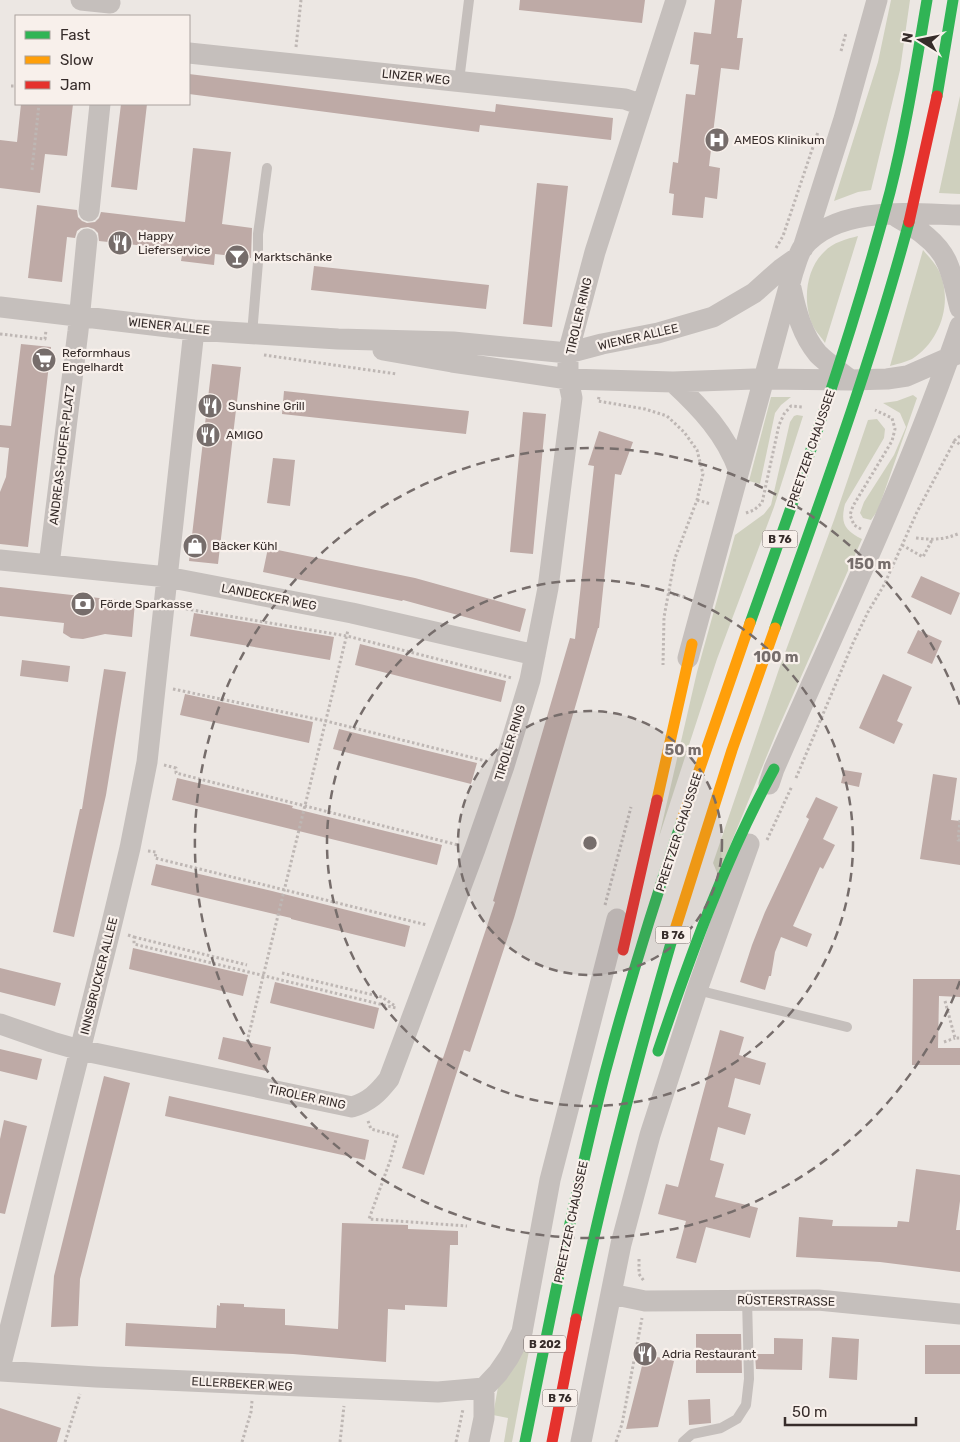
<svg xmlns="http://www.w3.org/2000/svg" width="960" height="1442" viewBox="0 0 960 1442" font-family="Rubik,sans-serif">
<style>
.green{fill:#cfd0be}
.building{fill:#beaaa6}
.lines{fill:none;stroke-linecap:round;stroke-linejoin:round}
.path{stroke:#beb7b4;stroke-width:3;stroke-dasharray:2.5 2.5;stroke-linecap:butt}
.lane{stroke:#c5bfbc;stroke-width:10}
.street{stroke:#c5bfbc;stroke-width:21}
.fast{stroke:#30b455;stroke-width:11}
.slow{stroke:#ff9f0a;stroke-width:11}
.jam{stroke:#e5322d;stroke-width:11}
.ring{fill:none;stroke:#766d6b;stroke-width:2.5;stroke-dasharray:9 6}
.labels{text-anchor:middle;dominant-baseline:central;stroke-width:4.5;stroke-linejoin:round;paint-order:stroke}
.shield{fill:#f8f0eb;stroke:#706764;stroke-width:1}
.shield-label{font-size:11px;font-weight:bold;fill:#362c2a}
.street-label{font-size:12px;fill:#362c2a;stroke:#f8f0eb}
.poi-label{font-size:12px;fill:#362c2a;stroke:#f8f0eb;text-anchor:start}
.centre{fill:#766d6b;stroke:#f8f0eb;stroke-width:2.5}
.ring-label{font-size:15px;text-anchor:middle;font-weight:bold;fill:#766d6b;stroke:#f8f0eb;stroke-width:4.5;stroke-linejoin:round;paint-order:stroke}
</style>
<rect width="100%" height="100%" fill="#ece7e3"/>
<path class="green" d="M891,0H910L900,70L871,190L858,192L834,201L878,62Z
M960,96V194L939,193Z
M858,236L825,343C822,338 817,333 814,328C802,305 805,270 824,252C833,242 847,239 858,236Z
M923,250C928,256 934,262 938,269C954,300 941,341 912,359C906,362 897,364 890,366Z
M913,395L917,398L878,510L871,520L863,518L860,513L864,502L894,455L906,427L900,413L883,403L897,401Z
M771,397H791L781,405L775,413L760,484L749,481Z
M797,415L803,416L774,507L717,659L659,837L697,672L735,535L764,514L771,505L790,422L794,416Z
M877,419L885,429L884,438L845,504C840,524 845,530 862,539L777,731L718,875L713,863L779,669L834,520L868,420Z
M533,1329L512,1442H504L508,1418L493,1415L498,1387Z"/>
<path class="building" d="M520,0H645L642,23L519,10Z
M715,0H742L737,38H743L739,70L721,68L709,166L720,168L717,199L705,197L703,218L672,215L674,194L669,193L673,162L678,163L686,94L695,95L699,65L690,64L694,32L711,34Z
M189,74L495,112L496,104L613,118L611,140L480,125L479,132L189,94Z
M21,104H73L67,156L45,154L40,193L0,188V140L17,142Z
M121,104H147L137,190L111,187Z
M193,148L231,152L222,224L252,228L251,258L215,254L214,265L181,261L183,250L99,241L98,233L94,229L88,227L81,228L77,231L75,238L67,237L62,282L28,278L37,205L77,210L78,217L82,221L87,223L95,222L99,218L101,212L185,222Z
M537,183L568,186L552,327L523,324Z
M314,266L489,285L486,309L311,290Z
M21,344L51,347L28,547L0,544V492L6,477L9,448L0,447V425L11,426Z
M212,364L241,367L218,564L189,561Z
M284,391L469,411L466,434L282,414Z
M523,412L546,414L533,554L510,552Z
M599,431L633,442L621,475L615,474L599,628H598L514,918L470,1052L464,1050L424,1175L402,1168L439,1057L443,1058L495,902L493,901L570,638L575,639L594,466L588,465Z
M273,458L295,460L290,506L267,503Z
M268,548L415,578L526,609L520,632L403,600L402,601L263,572Z
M921,576L960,593L951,615L911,597Z
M0,587L135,602L132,637L105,634L83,639L71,638L63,633L64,623L0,616Z
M194,613L334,637L330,660L190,636Z
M918,630L942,641L932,664L907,653Z
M360,644L506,681L501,702L355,665Z
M22,660L70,666L68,682L20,676Z
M104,669L126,672L106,795L74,937L53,932L80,809H82Z
M883,674L912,687L897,721L903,724L894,744L859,728Z
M185,694L313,722L309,743L180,715Z
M339,729L477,763L471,784L333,749Z
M844,770L862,773L859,787L841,783Z
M933,774L957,778L951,820L960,821V865L920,859Z
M177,778L293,806L292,808L442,845L437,865L172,800Z
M816,797L838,807L823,839L835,845L823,869L820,867L793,926L812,934L807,947L781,937L775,952L771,976H769L765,990L740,982L752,945L765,912L809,819L806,817Z
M156,864L272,891L410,926L405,947L291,919V918L151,885Z
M133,948L248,975L243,996L129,969Z
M0,968L61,983L55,1006L0,992Z
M913,979H960V997L939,996L938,1048H960V1065H912Z
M275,982L379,1008L374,1029L270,1003Z
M720,1030L744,1037L739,1055L766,1063L760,1085L735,1078L728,1107L751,1114L745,1135L718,1127L710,1160L724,1164L715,1197L758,1208L750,1238L706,1227L696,1263L676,1258L686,1221L658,1214L666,1184L678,1187Z
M223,1037L271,1047L266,1071L218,1059Z
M0,1049L42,1059L37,1080L0,1071Z
M104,1076L130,1083L80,1279L78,1326L51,1327L54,1276Z
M169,1096L369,1140L365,1160L165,1116Z
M4,1120L27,1126L5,1214L0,1213V1139Z
M916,1169L960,1175V1201L956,1230H960V1272L880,1262L796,1257L799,1217L833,1220L832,1226L897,1227L898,1221L909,1222Z
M342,1223L408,1225V1229L458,1231V1245H450L447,1307L405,1305V1310L388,1309L386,1362L293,1354L125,1346L126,1323L216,1328L217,1305L220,1306V1303L244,1304V1307L285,1309V1325L338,1329Z
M696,1334H741L742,1373H696Z
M832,1337L859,1339L857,1380L829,1378Z
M774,1338L803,1339L802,1370L756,1369L755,1354H774Z
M925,1345H960V1374H925Z
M645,1354L674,1361L662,1411L658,1427L626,1429Z
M710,1399L711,1423L689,1425L688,1400Z
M0,1408L61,1428L57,1442H0Z"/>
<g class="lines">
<path class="path" d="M296,47L301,0
M841,51L846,33
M11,86H16
M32,170L39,104
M776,248L783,236L818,132
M0,334L45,339L46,330
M264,355L397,374
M599,397L598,401L645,409L667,416L684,432L697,450L703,474L697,500L675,558L664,617L663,665
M960,436L955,440L960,445
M697,500L711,504
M746,513L754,510L762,503L779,425L784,414L791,406L803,407
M861,529L854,525L850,515L853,506L892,441L895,429L892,418L875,410
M916,538C932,540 944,540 960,533
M902,545L923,557L932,540
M668,593L685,597
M181,608L347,636L512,678
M173,689L326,721L486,761
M164,765L176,768V773L458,845
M796,778L853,643L868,612L884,585L917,512L955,440
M960,820L958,840H960
M767,840L792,786
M148,851L156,852L155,858L427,925
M605,905L631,807
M128,935L134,937V944L396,1008
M134,937L247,965
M282,973L382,997L395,1006
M945,1001L955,1038H960
M247,1042L348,630
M944,1042L955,1038
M368,1121L371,1129L397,1136L390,1161L369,1219L467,1226
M639,1259V1274L644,1281
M65,1442L80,1394
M242,1442L251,1412L252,1401
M340,1442L344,1406
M456,1442L463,1409
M616,1442L622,1424L642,1318"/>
<path class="lane" d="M459,81L469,0
M252,334L258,262V234L267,168
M697,990L847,1027
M683,1442L692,1434L721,1428L737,1419L746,1405L749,1379L747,1299"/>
<path class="street" d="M81,0L110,3
M189,53L625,99L642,105
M89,211L100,104
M897,217C917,228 940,243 948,265C954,279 956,294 960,308
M803,248L844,119L877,0
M791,288C796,311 802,335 818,354C827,363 839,371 849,379
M0,307L194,330L338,339L453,342L568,353L602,344L658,333L713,317L754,293L781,269L798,257
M383,350L452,362L568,379L673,382L754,379L851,380L887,379L907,376L955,355
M673,382C701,408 726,434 739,471
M0,560L167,577L352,613L535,655
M49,565L78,331L87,239
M688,658L793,272C796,264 798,254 803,247C838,205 912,214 960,215
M769,784L774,769C838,622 908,478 960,326
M0,1024L52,1042L80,1050L352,1107C369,1102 378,1093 389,1079L475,849L504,766L530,680L548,588L572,398L568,379V353L595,252L676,0
M611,1294L645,1301L818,1300L960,1314
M0,1368L110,931L130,848L147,762L194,330
M0,1371L96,1377L438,1392L484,1388
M479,1442L484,1418V1388L498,1373L509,1357L522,1332L550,1180L617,919
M581,1442L621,1244L650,1135L697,990L749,844"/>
<path class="fast" d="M937,96L953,0
M750,623C801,481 851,339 890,192C906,129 916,64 927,0
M775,628C823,494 872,360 909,222
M658,1051C691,954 725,859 774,769
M576,1319C603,1190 636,1063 673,936
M525,1442C550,1319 574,1195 605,1073C628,987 654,903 682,820"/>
<path class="slow" d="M657,800L692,644
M682,820L750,623
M673,936L732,750L775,628"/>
<path class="jam" d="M909,222L937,96
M623,950L657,800
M552,1442L576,1319"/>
</g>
<circle cx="590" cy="843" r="132" fill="#766d6b" fill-opacity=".12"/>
<g class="ring">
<circle cx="590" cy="843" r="132"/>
<circle cx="590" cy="843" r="263"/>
<path d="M960 981A395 395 0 1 1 960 705"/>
</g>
<defs>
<symbol id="hospital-disc" viewBox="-11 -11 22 22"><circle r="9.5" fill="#766d6b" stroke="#f8f0eb"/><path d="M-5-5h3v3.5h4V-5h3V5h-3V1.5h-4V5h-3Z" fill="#fff"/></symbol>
<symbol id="restaurant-disc" viewBox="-11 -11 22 22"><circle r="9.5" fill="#766d6b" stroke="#f8f0eb"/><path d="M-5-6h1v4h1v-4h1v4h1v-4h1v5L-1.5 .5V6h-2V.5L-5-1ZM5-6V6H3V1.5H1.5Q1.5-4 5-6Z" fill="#fff"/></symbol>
<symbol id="bar-disc" viewBox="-11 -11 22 22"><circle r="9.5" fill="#766d6b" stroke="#f8f0eb"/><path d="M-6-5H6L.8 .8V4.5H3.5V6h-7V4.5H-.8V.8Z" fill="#fff"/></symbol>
<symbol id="supermarket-disc" viewBox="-11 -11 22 22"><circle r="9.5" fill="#766d6b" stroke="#f8f0eb"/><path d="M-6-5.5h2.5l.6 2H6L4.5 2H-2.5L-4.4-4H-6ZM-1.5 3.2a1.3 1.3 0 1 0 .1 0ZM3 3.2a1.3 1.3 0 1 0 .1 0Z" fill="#fff"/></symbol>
<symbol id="shop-disc" viewBox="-11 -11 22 22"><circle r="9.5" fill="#766d6b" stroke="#f8f0eb"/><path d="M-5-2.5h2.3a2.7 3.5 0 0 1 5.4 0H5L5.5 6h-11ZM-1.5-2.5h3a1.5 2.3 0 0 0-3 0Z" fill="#fff"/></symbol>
<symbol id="bank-disc" viewBox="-11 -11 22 22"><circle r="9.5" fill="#766d6b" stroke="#f8f0eb"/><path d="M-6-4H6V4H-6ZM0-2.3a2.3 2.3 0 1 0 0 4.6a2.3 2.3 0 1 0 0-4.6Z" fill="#fff"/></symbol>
</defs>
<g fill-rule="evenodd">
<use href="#hospital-disc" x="703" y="126" width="28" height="28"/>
<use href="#restaurant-disc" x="106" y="229" width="28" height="28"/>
<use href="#bar-disc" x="223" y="243" width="28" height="28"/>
<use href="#supermarket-disc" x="30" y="346" width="28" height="28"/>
<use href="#restaurant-disc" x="196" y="392" width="28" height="28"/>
<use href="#restaurant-disc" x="194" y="421" width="28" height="28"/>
<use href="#shop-disc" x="181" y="532" width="28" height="28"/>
<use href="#bank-disc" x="69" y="590" width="28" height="28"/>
<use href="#restaurant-disc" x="631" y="1340" width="28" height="28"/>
</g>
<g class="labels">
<g class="shield">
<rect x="762.5" y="530.5" width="35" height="17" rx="4"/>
<rect x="655.5" y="926.5" width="35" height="17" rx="4"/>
<rect x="524" y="1335.5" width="42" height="17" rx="4"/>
<rect x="542.5" y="1389.5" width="35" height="17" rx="4"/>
</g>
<g class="shield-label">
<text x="780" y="539">B 76</text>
<text x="673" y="935">B 76</text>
<text x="545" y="1344">B 202</text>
<text x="560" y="1398">B 76</text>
</g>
<g class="street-label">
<text transform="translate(416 77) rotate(6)">LINZER WEG</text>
<text transform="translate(579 316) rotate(-77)">TIROLER RING</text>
<text transform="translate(169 326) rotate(6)">WIENER ALLEE</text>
<text transform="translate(638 337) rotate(-13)">WIENER ALLEE</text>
<text transform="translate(811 449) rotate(-71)">PREETZER CHAUSSEE</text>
<text transform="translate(62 455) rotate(-83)">ANDREAS-HOFER-PLATZ</text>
<text transform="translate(269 597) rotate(11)">LANDECKER WEG</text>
<text transform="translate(510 743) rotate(-73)">TIROLER RING</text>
<text transform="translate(679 832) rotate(-72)">PREETZER CHAUSSEE</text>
<text transform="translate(99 976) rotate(-76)">INNSBRUCKER ALLEE</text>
<text transform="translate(307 1097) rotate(12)">TIROLER RING</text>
<text transform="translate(571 1222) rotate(-78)">PREETZER CHAUSSEE</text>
<text transform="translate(786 1301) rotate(1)">RÜSTERSTRASSE</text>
<text transform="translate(242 1384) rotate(3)">ELLERBEKER WEG</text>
</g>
<g class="poi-label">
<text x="734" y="140">AMEOS Klinikum</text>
<text x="138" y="236">Happy<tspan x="138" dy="14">Lieferservice</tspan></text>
<text x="254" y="257">Marktschänke</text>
<text x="62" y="353">Reformhaus<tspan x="62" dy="14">Engelhardt</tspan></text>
<text x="228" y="406">Sunshine Grill</text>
<text x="226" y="435">AMIGO</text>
<text x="212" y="546">Bäcker Kühl</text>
<text x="100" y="604">Förde Sparkasse</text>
<text x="662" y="1354">Adria Restaurant</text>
</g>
</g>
<circle cx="590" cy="843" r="8" class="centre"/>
<g class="ring-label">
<text x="869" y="569">150 m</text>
<text x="776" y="662">100 m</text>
<text x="683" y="755">50 m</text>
</g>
<rect x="15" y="15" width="175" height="90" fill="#f8f0eb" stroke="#aaa29e"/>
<rect x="25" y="31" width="25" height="8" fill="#30b455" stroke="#aaa29e"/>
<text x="60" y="40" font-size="15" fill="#362c2a">Fast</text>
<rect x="25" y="56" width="25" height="8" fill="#ff9f0a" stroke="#aaa29e"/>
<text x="60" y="65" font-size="15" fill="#362c2a">Slow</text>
<rect x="25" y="81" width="25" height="8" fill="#e5322d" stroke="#aaa29e"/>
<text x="60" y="90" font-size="15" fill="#362c2a">Jam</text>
<g transform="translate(920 40) rotate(280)" stroke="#f8f0eb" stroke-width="4" paint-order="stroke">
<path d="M0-4L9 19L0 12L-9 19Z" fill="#362c2a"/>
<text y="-8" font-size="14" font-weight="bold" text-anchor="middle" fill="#362c2a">N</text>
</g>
<path d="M785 1417v8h131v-8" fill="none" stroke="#362c2a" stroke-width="2.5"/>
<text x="792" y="1417" font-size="15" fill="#362c2a" stroke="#f8f0eb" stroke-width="4" paint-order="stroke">50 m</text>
</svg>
